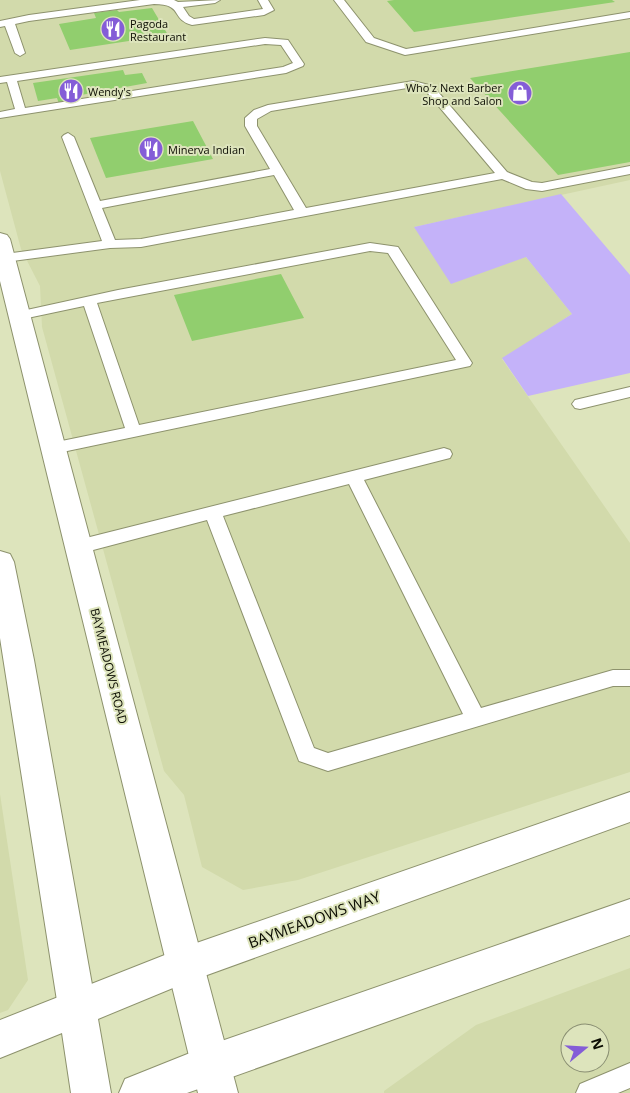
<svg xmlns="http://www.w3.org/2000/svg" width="630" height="1093" viewBox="0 0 630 1093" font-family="'Open Sans',sans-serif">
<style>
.built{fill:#d2daab;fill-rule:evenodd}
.green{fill:#c4b2f9}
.building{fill:#91ce6e}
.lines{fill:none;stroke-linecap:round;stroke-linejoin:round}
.lane-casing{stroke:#8d926d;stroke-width:2}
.secondary-casing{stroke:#8d926d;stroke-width:2}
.primary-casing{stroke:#8d926d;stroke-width:2}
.lane{fill:#fff;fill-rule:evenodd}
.secondary{fill:#fff;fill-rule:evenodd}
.primary{fill:#fff;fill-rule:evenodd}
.labels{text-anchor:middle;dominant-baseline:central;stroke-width:4;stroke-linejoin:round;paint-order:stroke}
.far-poi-label{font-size:11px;fill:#0b0c02;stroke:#dde4bc;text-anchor:start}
.street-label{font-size:12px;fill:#0b0c02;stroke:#dde4bc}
.near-street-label{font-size:15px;fill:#0b0c02;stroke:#dde4bc}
</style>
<rect width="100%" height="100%" fill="#dde4bc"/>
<path class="built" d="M0,0H630V180L414,227L526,257L572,314L502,359L630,543V772L298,880L243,890L202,867L184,795L164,771L42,327L40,286L21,249L0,171Z
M0,794L28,980L8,1010L0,1013Z
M630,968V1093H384V1091L476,1025ZM570,1033H600V1063H570Z"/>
<path class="green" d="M561,194L630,275V373L528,396L502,358L572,314L526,257L451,284L414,227Z"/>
<path class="building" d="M394,0H612L615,2L414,32L387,1Z
M152,8L168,35L70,50L59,24L96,18L94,13L117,10L119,12Z
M630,52V162L558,175L470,78Z
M123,70L125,75L142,73L147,83L81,95L83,100L59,104L57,98L38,101L33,83Z
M193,121L213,159L106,178L90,138Z
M281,274L304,318L192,341L174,295Z"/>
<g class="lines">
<defs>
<path id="lane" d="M140,0H174L178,2L220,0L215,3L183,7L189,16L194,19L263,9L258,0H268L274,10L264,15L192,25C170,19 184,4 154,4L29,21L15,24L25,53L20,56L15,53L5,26L0,27V21L29,15Z
M334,0H344L374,38L406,49L630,12V18L405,55L366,42Z
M265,38L288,40L304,64L303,66L286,73L0,118V112L15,109L7,82L0,83V77ZM265,44L281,45L293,63L283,67L25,108L17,81Z
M413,81L433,86L507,172L532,182L542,183L630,166V174L542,191L526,189L502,179L141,247L110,248L5,262L0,260V255L5,254L102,241L62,137L64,135L68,133L74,137L100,201L270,169L245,126V118L254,110L268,105ZM413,87L425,90L495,173L306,208L257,126V119L271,111ZM274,175L294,210L141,239L115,240L102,208Z
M370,243L398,247L472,363L470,366L53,454L47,452L45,448L47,444L125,428L84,306L18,320L13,319L11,316L13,313L118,290ZM370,251L388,253L456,360L139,425L97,303Z
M630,387V397L580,409L575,408L572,404L575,400Z
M444,448L450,450L452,454L450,458L364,480L481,708L613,670H630V686H613L328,771L299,761L207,520L78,554L72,552L69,547L72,542L78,540ZM349,484L463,714L328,753L314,748L223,516Z
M630,1063V1088L618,1093H576L580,1084Z"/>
<path id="secondary" d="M630,792V822L185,983L98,1019L111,1093H71L62,1033L0,1058V1020L185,947Z
M630,899V935L187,1093H119L125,1079L210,1045Z"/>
<path id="primary" d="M0,233L7,235L10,239L238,1093H198L0,281Z
M0,551L10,554L14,562L34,660L96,1007L90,1020L77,1026L64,1020L58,1007L0,638Z"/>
</defs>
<use href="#lane" class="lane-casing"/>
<use href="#secondary" class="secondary-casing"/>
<use href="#primary" class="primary-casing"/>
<use href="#lane" class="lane"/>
<use href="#secondary" class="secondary"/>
<use href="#primary" class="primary"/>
</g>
<defs>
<symbol id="restaurant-disc" viewBox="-11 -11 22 22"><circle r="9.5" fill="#845dd7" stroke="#dde4bc"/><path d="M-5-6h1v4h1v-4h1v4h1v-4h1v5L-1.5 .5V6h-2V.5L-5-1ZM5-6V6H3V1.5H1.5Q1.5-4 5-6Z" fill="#fff"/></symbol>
<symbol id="shop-disc" viewBox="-11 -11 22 22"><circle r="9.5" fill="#845dd7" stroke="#dde4bc"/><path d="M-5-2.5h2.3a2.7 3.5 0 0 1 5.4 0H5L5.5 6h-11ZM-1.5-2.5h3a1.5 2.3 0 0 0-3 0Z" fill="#fff"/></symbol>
</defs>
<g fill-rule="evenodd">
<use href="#restaurant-disc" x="99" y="15" width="28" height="28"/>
<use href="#restaurant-disc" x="57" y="77" width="28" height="28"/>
<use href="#shop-disc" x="506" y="79" width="28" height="28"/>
<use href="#restaurant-disc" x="137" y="135" width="28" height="28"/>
</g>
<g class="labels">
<g class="far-poi-label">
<text x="130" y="23">Pagoda<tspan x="130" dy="13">Restaurant</tspan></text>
<text x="502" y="87" text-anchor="end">Who'z Next Barber<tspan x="502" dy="13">Shop and Salon</tspan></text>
<text x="88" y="91">Wendy's</text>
<text x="168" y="149">Minerva Indian</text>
</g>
<g class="street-label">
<text transform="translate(109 666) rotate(76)">BAYMEADOWS ROAD</text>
</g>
<g class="near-street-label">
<text transform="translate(314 919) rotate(-20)">BAYMEADOWS WAY</text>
</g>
</g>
<g transform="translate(585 1048) rotate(72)"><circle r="24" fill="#dde4bc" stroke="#898e72"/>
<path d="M0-4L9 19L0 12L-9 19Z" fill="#845dd7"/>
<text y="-8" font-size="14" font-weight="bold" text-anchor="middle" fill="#0b0c02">N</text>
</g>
</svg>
